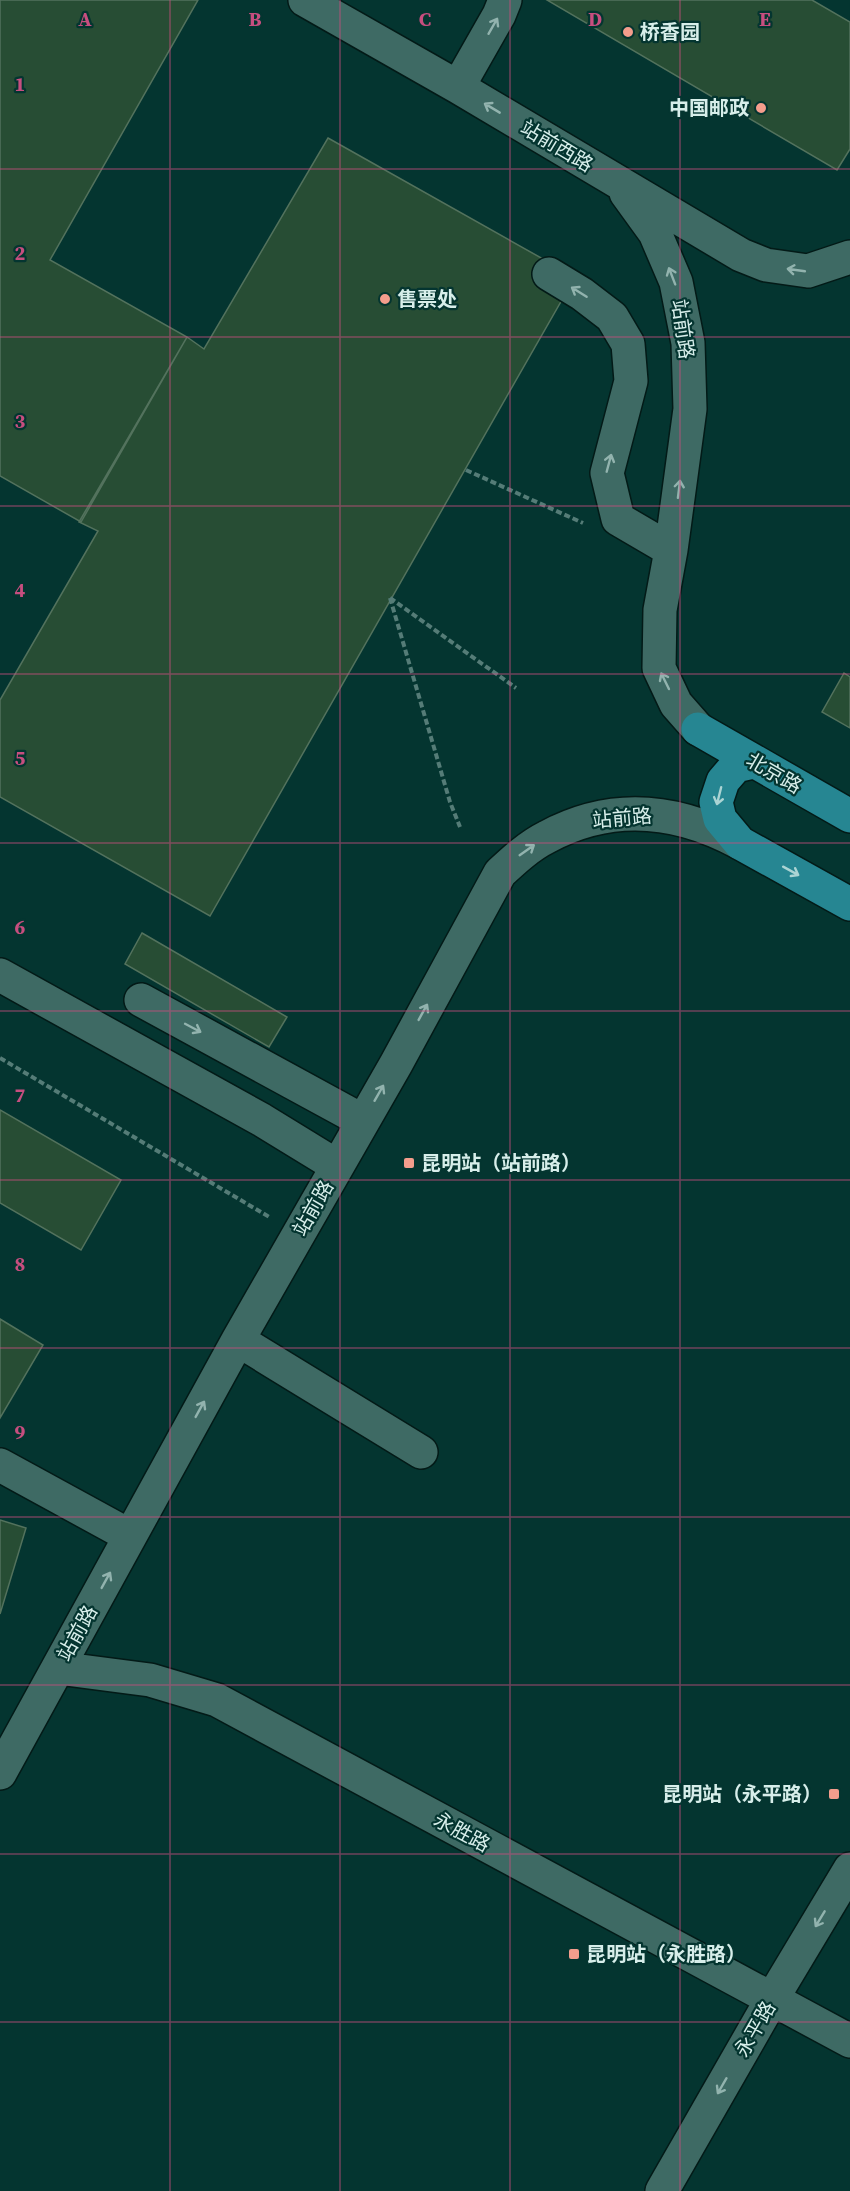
<svg xmlns="http://www.w3.org/2000/svg" width="850" height="2191" viewBox="0 0 850 2191" font-family="'Source Serif 4','Noto Sans SC',serif">
<style>
.building{fill:#274d34;stroke:#53725d;stroke-width:1.5}
.lines{fill:none;stroke-linecap:round;stroke-linejoin:round}
.minor-casing{stroke:#031a17;stroke-width:36}
.major-casing{stroke:#031a17;stroke-width:36}
.path{stroke:#557c77;stroke-width:4;stroke-dasharray:6 3;stroke-linecap:butt}
.minor{stroke:#3e6a64;stroke-width:33}
.major{stroke:#268692;stroke-width:33}
.oneway{stroke:#92b3ae}
.oneway2{stroke:#abd4d4}
.grid{fill:none;stroke:#c74e7f;stroke-width:1.5;stroke-opacity:0.55}
.poi-dot{fill:#f49d8c;stroke:#043530;stroke-width:2}
.labels{text-anchor:middle;dominant-baseline:central;stroke-width:4.5;stroke-linejoin:round;paint-order:stroke}
.poi-label{font-size:20px;font-weight:bold;fill:#d7eeea;stroke:#043530;text-anchor:start}
.street-label{font-size:20px;fill:#d7eeea;stroke:#043530}
.grid-label{font-size:20px;text-anchor:middle;font-weight:bold;fill:#c74e7f;stroke:#043530;stroke-width:4.5;stroke-linejoin:round;paint-order:stroke}
</style>
<rect width="100%" height="100%" fill="#043530"/>
<path class="building" d="M0,0H198L50,260L187,337L81,522L0,476Z
M547,0H812L850,22V149L837,170Z
M328,138L575,277L210,916L0,797V700L98,531L79,522L187,337L204,349Z
M844,673L850,677V728L822,712Z
M142,933L287,1017L269,1047L125,964Z
M0,1110L121,1180L81,1250L0,1203Z
M0,1319L43,1345L0,1418Z
M0,1520L26,1528L0,1614Z"/>
<g class="lines">
<defs>
<path id="minor" d="M305,0L458,87L741,255L766,265L808,271L850,257
M458,87L499,15L505,0
M626,193L655,233L676,282L688,343L690,409L671,550L660,610L659,668L676,704L698,729
M549,274L582,294L612,317L628,344L631,381L607,473L618,519L671,550
M0,975L262,1120L337,1166
M141,1000L363,1121
M238,1340L421,1452
M0,1465L130,1536
M58,1668L150,1680L217,1700L850,2041
M0,1773L238,1340L396,1064L500,873C514,860 529,846 547,837C612,802 677,809 740,843
M662,2191L772,1999L850,1869"/>
<path id="major" d="M698,729L850,816
M754,762L736,766L723,781L716,802L720,819L740,843L850,904"/>
</defs>
<use href="#minor" class="minor-casing"/>
<use href="#major" class="major-casing"/>
<path class="path" d="M466,470L583,523
M390,598L450,802L460,827
M390,598L516,688
M0,1058L271,1218"/>
<use href="#minor" class="minor"/>
<use href="#major" class="major"/>
</g>
<defs><path id="oneway-shaft" d="M-6 0H5M1.5-3L5.5 0L1.5 3" fill="none" stroke-width="1.6" stroke-linecap="round" stroke-linejoin="round" transform="scale(1.5)"/></defs>
<g class="oneway">
<use href="#oneway-shaft" transform="translate(493 26) rotate(-60)"/>
<use href="#oneway-shaft" transform="translate(492 108) rotate(-149)"/>
<use href="#oneway-shaft" transform="translate(796 270) rotate(-172)"/>
<use href="#oneway-shaft" transform="translate(672 276) rotate(-111)"/>
<use href="#oneway-shaft" transform="translate(579 292) rotate(-148)"/>
<use href="#oneway-shaft" transform="translate(609 463) rotate(-75)"/>
<use href="#oneway-shaft" transform="translate(679 489) rotate(-83)"/>
<use href="#oneway-shaft" transform="translate(665 681) rotate(-116)"/>
<use href="#oneway-shaft" transform="translate(527 850) rotate(-35)"/>
<use href="#oneway-shaft" transform="translate(423 1012) rotate(-61)"/>
<use href="#oneway-shaft" transform="translate(193 1028) rotate(28)"/>
<use href="#oneway-shaft" transform="translate(379 1093) rotate(-60)"/>
<use href="#oneway-shaft" transform="translate(200 1409) rotate(-61)"/>
<use href="#oneway-shaft" transform="translate(106 1580) rotate(-61)"/>
<use href="#oneway-shaft" transform="translate(820 1919) rotate(121)"/>
<use href="#oneway-shaft" transform="translate(722 2086) rotate(120)"/>
</g>
<g class="oneway2">
<use href="#oneway-shaft" transform="translate(719 796) rotate(104)"/>
<use href="#oneway-shaft" transform="translate(791 871) rotate(29)"/>
</g>
<path class="grid" d="M170,0V2191M340,0V2191M510,0V2191M680,0V2191M0,169H850M0,337H850M0,506H850M0,674H850M0,843H850M0,1011H850M0,1180H850M0,1348H850M0,1517H850M0,1685H850M0,1854H850M0,2022H850"/>
<g class="poi-dot">
<circle cx="628" cy="32" r="6"/>
<circle cx="761" cy="108" r="6"/>
<circle cx="385" cy="299" r="6"/>
<rect x="403" y="1157" width="12" height="12" rx="3"/>
<rect x="828" y="1788" width="12" height="12" rx="3"/>
<rect x="568" y="1948" width="12" height="12" rx="3"/>
</g>
<g class="labels">
<g class="poi-label">
<text x="640" y="32">桥香园</text>
<text x="749" y="108" text-anchor="end">中国邮政</text>
<text x="397" y="299">售票处</text>
<text x="421" y="1163">昆明站（站前路）</text>
<text x="822" y="1794" text-anchor="end">昆明站（永平路）</text>
<text x="586" y="1954">昆明站（永胜路）</text>
</g>
<g class="street-label">
<text transform="translate(557 146) rotate(31)">站前西路</text>
<text transform="translate(683 329) rotate(82)">站前路</text>
<text transform="translate(774 773) rotate(30)">北京路</text>
<text transform="translate(622 818) rotate(-5)">站前路</text>
<text transform="translate(313 1208) rotate(-60)">站前路</text>
<text transform="translate(77 1633) rotate(-61)">站前路</text>
<text transform="translate(462 1832) rotate(28)">永胜路</text>
<text transform="translate(755 2029) rotate(-60)">永平路</text>
</g>
</g>
<g class="grid-label">
<text x="85" y="26">A</text>
<text x="255" y="26">B</text>
<text x="425" y="26">C</text>
<text x="595" y="26">D</text>
<text x="765" y="26">E</text>
<text x="20" y="91">1</text>
<text x="20" y="260">2</text>
<text x="20" y="428">3</text>
<text x="20" y="597">4</text>
<text x="20" y="765">5</text>
<text x="20" y="934">6</text>
<text x="20" y="1102">7</text>
<text x="20" y="1271">8</text>
<text x="20" y="1439">9</text>
</g>
</svg>
